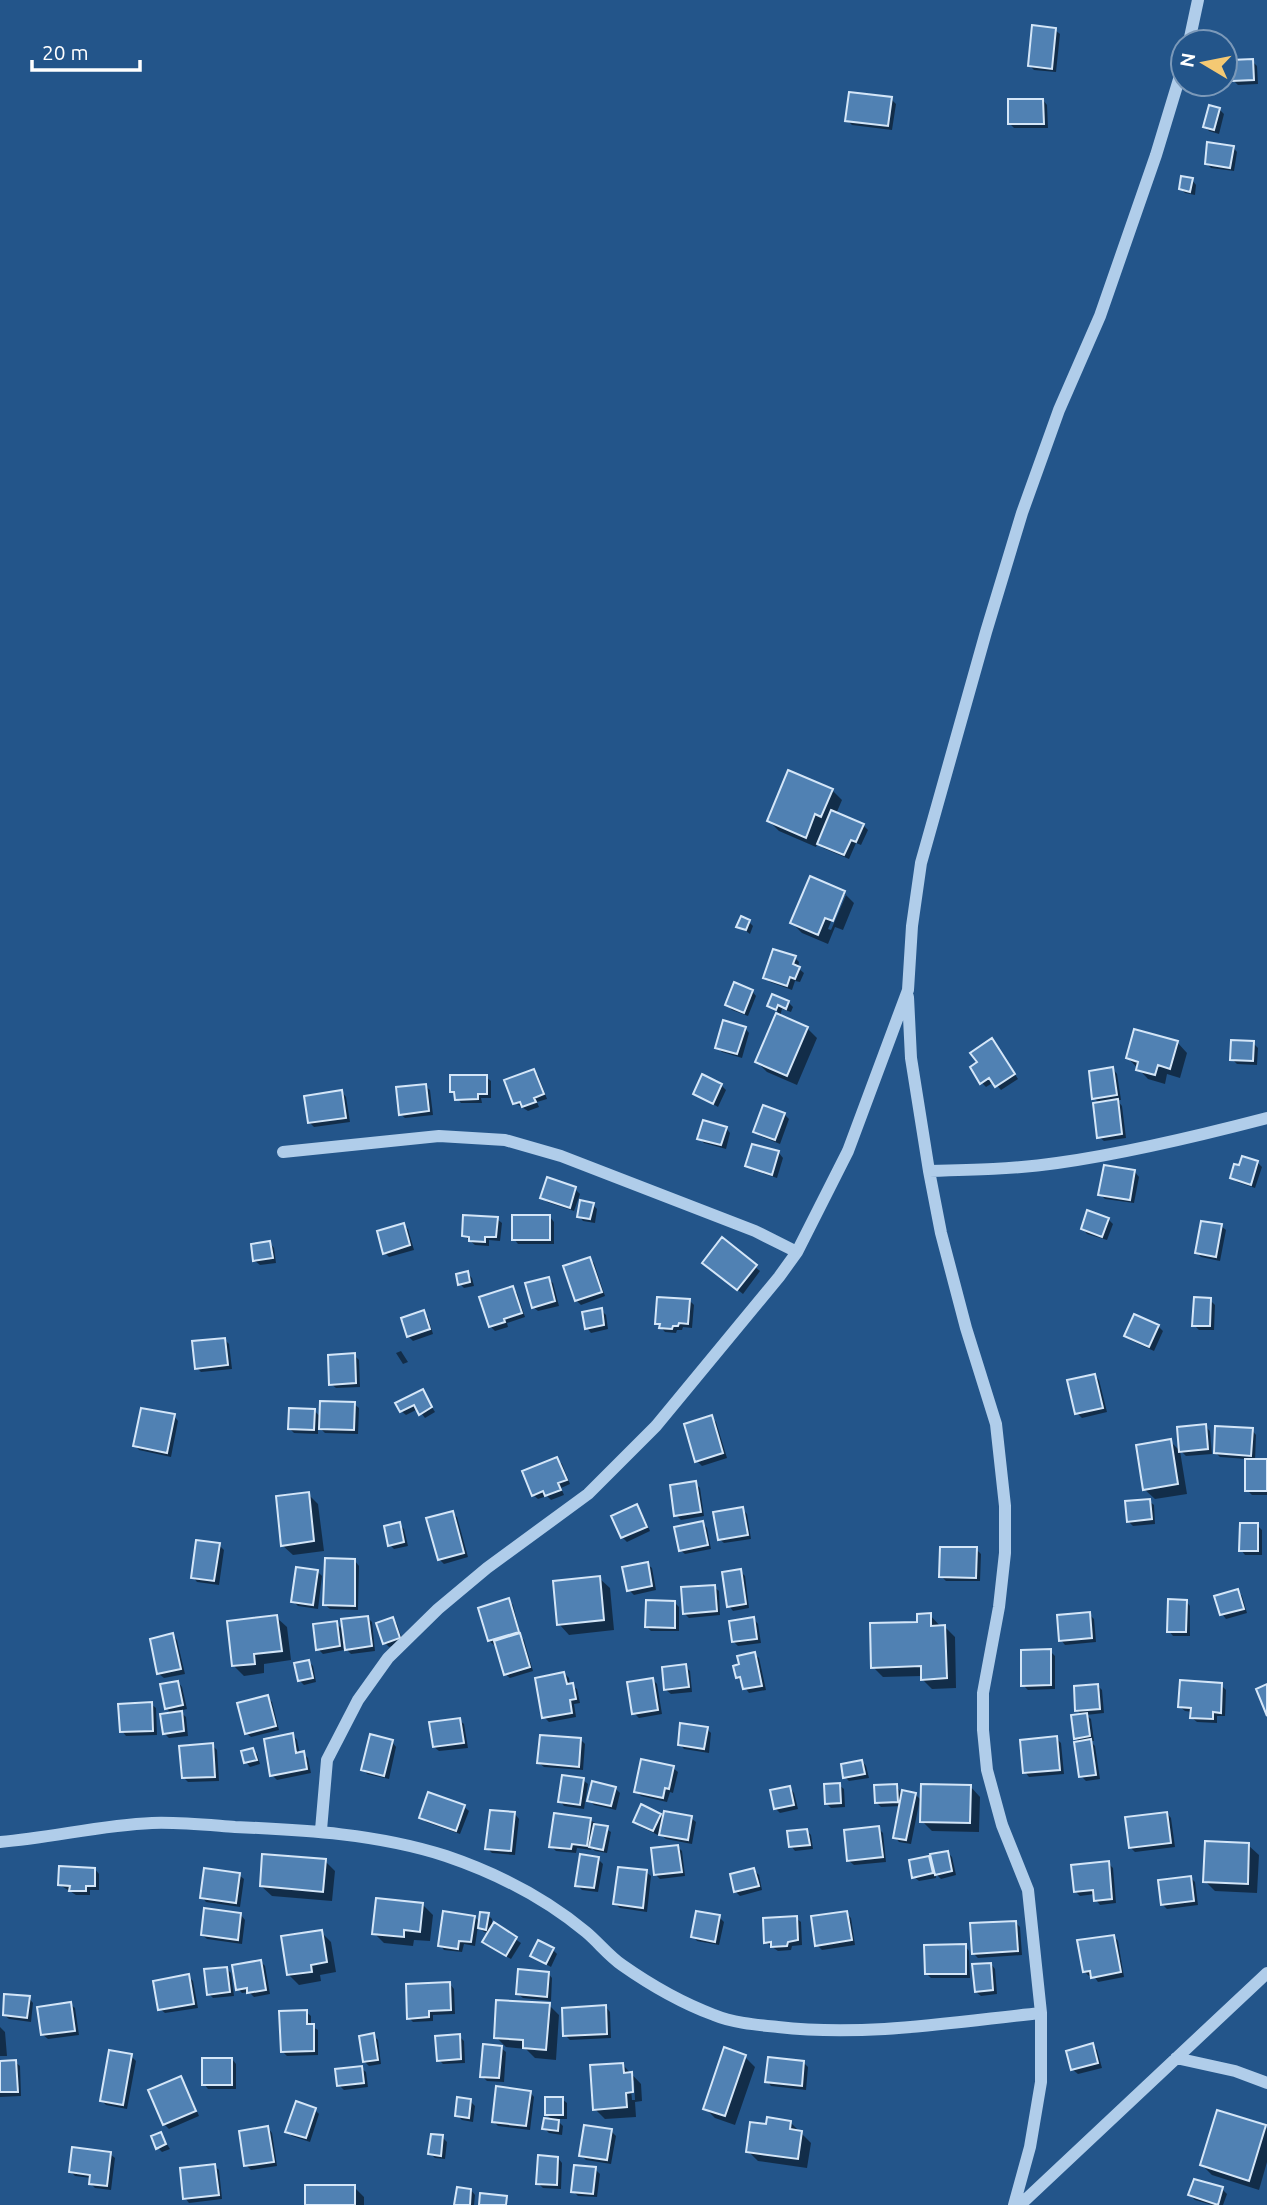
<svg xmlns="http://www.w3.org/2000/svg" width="1267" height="2205" viewBox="0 0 1267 2205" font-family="Ubuntu,sans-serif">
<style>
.shadow{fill:#0007;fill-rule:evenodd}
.building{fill:#5081b3;stroke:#d4e6f8;stroke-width:2}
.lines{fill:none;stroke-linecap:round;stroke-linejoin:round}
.minor{stroke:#b0cdea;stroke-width:12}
</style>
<rect width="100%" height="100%" fill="#23558a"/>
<path class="shadow" d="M1055,30L1060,34L1056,72L1034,70L1030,66Z
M1252,61L1257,66L1258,84L1238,85L1233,80Z
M891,99L896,104L892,130L852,125L847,120Z
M1043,100L1047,105L1048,128H1014L1010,124Z
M1219,109L1224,114L1219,134L1209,131L1205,127Z
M1233,147L1237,152L1234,171L1211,168L1207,164Z
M1192,180L1196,185L1195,195L1185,193L1180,188Z
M832,790L842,800L836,814L863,825L868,830L861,845L856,843L849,859L823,848L818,842L816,847L779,831L769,821Z
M811,878L844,893L854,903L843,930L835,927L828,944L802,933L792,923ZM842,895H846L831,930L828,929Z
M749,922L753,926L750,934L739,926Z
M795,958L799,962L798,968L804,973L800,982L795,981L792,990L770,982L765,977Z
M752,991L756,996L748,1016L732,1010L727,1005Z
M788,1002L793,1007L791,1012L782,1009L780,1016L807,1028L817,1038L797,1085L767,1072L757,1062L778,1012L769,1006Z
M745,1028L749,1033L742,1058L722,1052L717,1047Z
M1177,1042L1187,1053L1180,1078L1167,1074L1165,1084L1148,1079L1128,1058Z
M1253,1043L1258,1048L1257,1065L1237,1064L1232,1059Z
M996,1045L1018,1079L1001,1090L994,1082L986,1087L982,1083L979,1063Z
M1113,1069L1117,1074L1121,1100H1117L1122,1106L1126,1138L1104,1141L1099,1137L1100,1104L1094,1098Z
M534,1071L538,1075L547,1099L537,1102L539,1107L528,1111L515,1103Z
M486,1077L491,1081V1098H481L482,1103H461L452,1091Z
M721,1085L726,1090L718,1107L695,1093Z
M425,1086L430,1090L433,1115L405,1118L400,1114Z
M342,1092L346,1097L350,1122L314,1127L310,1123Z
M784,1114L789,1119L780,1144L760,1136L755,1132Z
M726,1128L730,1133L726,1149L704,1143L699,1138Z
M753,1146L779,1153L783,1158L777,1178L752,1170L747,1166Z
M1257,1162L1262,1167L1255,1188L1237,1182L1232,1178Z
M1135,1172L1139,1177L1134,1203L1105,1199L1100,1194Z
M548,1180L575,1189L580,1194L574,1211L547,1202L542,1197Z
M593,1205L597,1209L595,1223L583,1221L579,1216Z
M550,1217L554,1222V1244H518L514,1239Z
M497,1219L502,1223L500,1241L489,1240V1246L475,1245L463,1235Z
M1108,1219L1113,1224L1107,1240L1087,1234L1083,1229Z
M403,1225L408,1229L414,1250L389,1257L385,1253Z
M1221,1226L1226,1230L1220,1261L1201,1257L1197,1253Z
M722,1240L760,1271L743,1294L709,1267Z
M270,1243L274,1248L276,1263L260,1265L255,1261Z
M589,1259L594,1263L605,1296L581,1305L576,1300Z
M467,1273L472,1278L474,1286L464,1288L460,1284Z
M548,1279L553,1283L559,1306L538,1311L533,1307Z
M512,1288L517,1293L525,1317L507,1323L508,1327L495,1331L490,1326Z
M1210,1300L1215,1305L1214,1330H1199L1194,1325Z
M690,1301L694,1305L692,1328L683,1327L682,1330H677L676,1333L665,1332L657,1323Z
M601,1310L606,1315L608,1329L591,1333L587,1328Z
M423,1312L428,1317L433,1334L413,1341L408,1336Z
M1158,1326L1163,1331L1154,1351L1130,1340L1126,1336Z
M225,1340L229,1344L232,1369L201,1372L197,1368Z
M401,1351L408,1362L403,1364L396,1353Z
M354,1355L359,1360L360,1387L336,1388L331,1384Z
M1095,1376L1099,1380L1107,1412L1082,1418L1077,1413Z
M422,1391L435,1412L425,1418L418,1409L406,1415L401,1411Z
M354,1404L359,1408L358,1434L325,1433L318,1426V1434L294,1433L290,1429L314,1410L321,1418Z
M174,1416L178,1421L171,1457L139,1450L135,1445Z
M711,1417L716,1422L727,1458L702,1466L697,1461Z
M1205,1426L1210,1431L1212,1454L1186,1456L1181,1451Z
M1252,1430L1256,1435L1255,1461H1267V1495H1252L1247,1490L1246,1459L1220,1457L1215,1452Z
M1170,1441L1180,1451L1187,1494L1155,1499L1144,1489Z
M557,1459L562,1464L570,1484L561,1488L564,1495L551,1500L547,1496L538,1499L533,1495Z
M695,1483L700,1488L704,1516L681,1520L676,1515Z
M308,1494L318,1504L324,1551L293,1555L282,1545Z
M1149,1501L1154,1505L1155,1524L1133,1526L1128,1521Z
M637,1506L641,1511L650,1531L627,1542L622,1537Z
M742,1509L747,1514L751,1539L724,1543L719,1539Z
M452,1513L457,1517L468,1557L444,1564L439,1559Z
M703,1523L707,1528L711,1549L685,1554L680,1550Z
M399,1524L404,1529L408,1546L394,1549L390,1545Z
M1257,1525L1262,1530V1555H1245L1241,1550Z
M219,1545L224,1550L219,1585L197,1582L193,1577Z
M976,1549L981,1554L980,1581H946L941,1576Z
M355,1561L359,1566L358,1610L330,1609L325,1605Z
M647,1564L652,1568L656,1590L634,1595L629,1590Z
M740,1571L745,1576L749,1608L733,1611L729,1606Z
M318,1572L322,1576L318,1609L298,1606L293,1601Z
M599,1578L610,1588L614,1630L569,1635L559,1624Z
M714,1587L719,1591L720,1615L689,1618L684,1613Z
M1238,1591L1242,1596L1247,1613L1226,1619L1222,1614Z
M508,1600L513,1605L521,1637L524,1640L533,1671L510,1678L505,1674L497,1644L494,1645L489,1641Z
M1186,1601L1190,1606V1636H1173L1169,1631Z
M675,1603L679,1607V1631H651L646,1626Z
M1089,1614L1094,1619L1096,1642L1065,1645L1061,1640Z
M930,1615L941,1627H945L955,1637L956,1688L932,1689L922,1679V1676L883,1677L873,1667Z
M276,1617L287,1627L291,1660L264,1664V1673L244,1676L234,1666Z
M367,1617L372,1622L375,1651L351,1654L343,1646L344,1650L323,1654L318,1649L336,1623L344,1631Z
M393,1619L397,1624L403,1642L389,1647L385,1643Z
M754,1619L758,1624L761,1643L738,1646L733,1641Z
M173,1635L177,1640L185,1674L164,1678L159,1674Z
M1050,1651L1055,1656V1689L1028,1690L1023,1685Z
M754,1654L759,1658L766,1690L749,1693L737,1677Z
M309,1662L313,1666L316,1682L304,1685L299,1680Z
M685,1666L690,1671L692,1692L671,1694L666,1690Z
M564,1673L569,1678L570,1685L577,1689L580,1703L574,1704L576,1717L549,1722L544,1717Z
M653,1680L657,1684L662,1714L639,1718L634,1713Z
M178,1682L182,1687L187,1709L179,1711L186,1717L188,1736L169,1738L164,1733L172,1714L166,1708Z
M1221,1685L1226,1690L1225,1716H1217V1723L1197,1722L1192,1718L1193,1712L1185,1711L1180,1707Z
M1098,1686L1102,1690L1104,1713L1086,1715L1091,1719L1094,1741H1090L1095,1746L1100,1779L1086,1781L1081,1776L1080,1743L1076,1738L1082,1715L1077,1710Z
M267,1697L272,1702L279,1730L251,1737L246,1733Z
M151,1704L156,1708L157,1735L126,1736L122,1731Z
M459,1720L464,1724L468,1748L439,1751L434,1747Z
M707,1729L711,1733L709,1753L684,1749L680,1744Z
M293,1735L297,1740L300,1754L303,1753L308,1758L311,1773L277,1780L272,1775Z
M1056,1738L1061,1743L1064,1774L1029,1777L1025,1772Z
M581,1740L585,1744L583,1770L544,1767L539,1763Z
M392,1742L396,1747L389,1779L367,1774L363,1769Z
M212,1745L217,1750L219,1781L188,1782L184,1778Z
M253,1750L257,1754L260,1764L250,1767L246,1762Z
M862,1761L866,1766L869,1778L849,1781L845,1777Z
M673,1768L678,1772L673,1793L670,1792L667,1802L641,1796L636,1791Z
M583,1780L588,1784L584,1809L564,1806L560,1801Z
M839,1785L844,1789L845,1807L831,1808L826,1803Z
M896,1786L901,1792L915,1794L920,1799L911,1844L899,1842L895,1837L901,1806L881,1807L877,1803Z
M970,1786L980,1797L979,1832L932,1831L922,1821Z
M615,1788L620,1793L616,1810L594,1805L589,1800Z
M790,1788L794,1793L798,1809L780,1813L775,1808Z
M464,1807L469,1811L460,1834L426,1822L421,1817Z
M1167,1813L1171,1818L1175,1847L1135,1852L1130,1847Z
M515,1814L519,1819L515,1855L492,1853L487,1848Z
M660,1815L664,1819L691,1818L696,1822L692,1844L666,1839L659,1833L658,1835L639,1826L635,1821Z
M590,1820L611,1832L607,1853L595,1851L592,1848L591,1850L577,1848L576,1853L556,1851L551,1846Z
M878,1828L883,1833L886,1862L854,1865L849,1861Z
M807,1831L811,1835L813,1849L795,1851L791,1846Z
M1248,1845L1259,1855L1257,1893L1215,1891L1205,1881Z
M677,1846L682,1851L685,1876L660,1879L655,1874Z
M948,1853L952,1857L956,1875L941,1879L935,1873L936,1878L919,1881L914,1877L928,1858L934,1864Z
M598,1859L603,1864L598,1892L582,1890L577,1885Z
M325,1861L335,1871L332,1901L272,1896L261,1886Z
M1108,1863L1113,1868L1116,1903L1100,1905L1096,1900L1095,1894L1080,1896L1075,1891Z
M95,1869L99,1874V1890H90V1895H76L60,1885Z
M754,1870L759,1875L762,1890L740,1896L735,1891Z
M646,1872L651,1876L647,1912L620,1908L615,1904Z
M239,1875L244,1879L240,1907L206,1902L202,1897Z
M1191,1878L1195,1882L1198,1905L1167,1909L1162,1904Z
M423,1905L433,1915L430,1941L414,1940L413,1946L384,1943L374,1933Z
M846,1913L851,1918L855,1945L822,1950L817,1945Z
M241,1915L245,1920L242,1944L207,1939L202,1935Z
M488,1915L492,1919V1923L521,1943L511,1959L489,1946V1933L484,1932L478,1926L475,1946L464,1944L462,1952L444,1950L440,1945L475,1917L480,1923Z
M719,1917L724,1922L719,1945L697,1941L693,1936Z
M796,1918L801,1922L802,1945L792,1946L791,1950L778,1951L765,1942Z
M1016,1923L1020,1927L1022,1955L978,1958L973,1953Z
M321,1932L331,1942L336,1972L320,1975L321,1981L299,1985L289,1975Z
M1114,1936L1118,1941L1124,1977L1098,1982L1093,1975L1089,1976L1084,1971Z
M965,1946L969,1951L970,1978H931L926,1973Z
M553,1950L557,1954L551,1967L532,1956Z
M261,1962L265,1966L270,1994L254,1997L249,1992L242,1993L238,1989Z
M991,1964L995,1969L997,1994L981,1996L976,1992Z
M227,1969L231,1973L234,1996L213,1998L209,1994Z
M548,1973L552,1978L551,2001L523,1998L518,1994Z
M188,1976L193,1981L198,2008L165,2013L160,2009Z
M450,1984L454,1989L455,2014L433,2015V2021L413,2022L409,2018Z
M29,1998L33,2003L31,2022L9,2019L4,2015Z
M70,2004L75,2008L79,2035L48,2039L43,2035Z
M549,2005L559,2015L556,2060L535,2058L526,2049L506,2047L496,2037Z
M606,2007L610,2012L611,2038L570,2040L565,2035Z
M306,2012L311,2016V2026L318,2030V2055L287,2056L282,2051Z
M0,2027L5,2032L7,2056H0Z
M373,2035L378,2040L381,2064L369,2066L364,2061Z
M459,2036L464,2041L465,2063L443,2064L439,2060Z
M1093,2045L1097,2050L1102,2068L1078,2074L1073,2070L1068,2052Z
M501,2048L506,2052L504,2082L487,2081L482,2076Z
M131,2056L136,2061L127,2109L106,2105L102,2101Z
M745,2057L755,2067L735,2125L715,2118L705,2108Z
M232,2059L236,2064V2089H208L204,2084Z
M0,2062H15L20,2066L21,2096L0,2097Z
M803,2062L808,2067L806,2090L771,2086L767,2081Z
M622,2064L641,2084L642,2101L635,2102L636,2117L605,2119L595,2109ZM630,2077L634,2081L635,2100H632Z
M361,2068L366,2072L368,2087L344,2090L339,2085Z
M180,2078L185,2083L199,2116L169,2129L164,2124L150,2091Z
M530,2092L534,2097L530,2130L498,2126L494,2122Z
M562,2099L567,2103V2119H556L563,2126L562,2135L549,2133L544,2128L553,2121L547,2115Z
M470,2101L475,2106L473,2122L462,2120L457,2115Z
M315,2110L319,2114L310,2142L292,2136L288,2131Z
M790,2122L811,2143L807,2168L758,2161L748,2151L768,2126Z
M1265,2126L1267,2129V2162L1259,2190L1212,2175L1202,2165Z
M268,2128L272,2133L277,2166L251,2170L246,2165Z
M611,2131L616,2136L611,2164L586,2160L581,2155Z
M161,2134L170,2149L162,2152L158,2148Z
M442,2137L447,2142L445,2159L435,2158L430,2153Z
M110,2154L115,2158L111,2190L95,2188L91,2184V2178L75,2176L71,2172Z
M558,2158L562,2163L561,2189L543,2188L538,2183Z
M214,2166L219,2170L222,2199L189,2203L185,2198Z
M595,2169L600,2174L597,2197L578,2196L573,2191Z
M354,2187L364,2197V2205H306Z
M1222,2189L1227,2194L1223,2205H1212L1195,2200L1190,2195Z
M471,2190L475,2195L474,2205H456Z"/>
<path class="building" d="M1032,25L1056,28L1052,69L1028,66Z
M1253,59L1254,80L1232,81L1230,60Z
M849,92L892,97L888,126L845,121Z
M1008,99H1043L1044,124H1008Z
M1209,105L1220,108L1214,130L1203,127Z
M1207,142L1234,146L1230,168L1205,164Z
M1181,176L1193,178L1190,192L1179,189Z
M788,770L833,789L821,817L815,814L806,838L767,821Z
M831,810L864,824L856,842L851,840L844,855L817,844Z
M810,876L845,891L833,921L825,918L818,935L790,923Z
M741,916L750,920L746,930L736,927Z
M773,949L796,956L793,964L800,967L795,979L790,977L787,986L763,978Z
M734,982L753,990L744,1013L725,1005Z
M772,994L789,1001L786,1009L778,1005L776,1010L767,1006Z
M776,1013L808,1027L787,1076L755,1062Z
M723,1020L746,1027L737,1054L715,1048Z
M1134,1029L1178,1041L1170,1069L1158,1065L1155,1075L1136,1070L1138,1062L1126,1058Z
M992,1038L1015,1074L995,1087L989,1078L980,1084L970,1067L977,1062L970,1053Z
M1231,1040L1254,1041L1253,1061L1230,1060Z
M1113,1067L1117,1095L1092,1099L1089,1071Z
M534,1069L544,1094L534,1098L536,1102L522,1107L520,1102L513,1104L504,1080Z
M702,1074L722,1084L713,1104L693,1094Z
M450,1075H487V1094H478V1099L455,1100L454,1092H450Z
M426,1084L429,1111L399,1115L396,1087Z
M342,1090L346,1118L308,1123L304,1096Z
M1118,1099L1122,1134L1097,1138L1093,1103Z
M763,1105L785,1113L775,1140L753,1132Z
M703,1120L727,1127L721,1145L697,1139Z
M752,1144L779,1151L772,1175L745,1166Z
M1242,1156L1258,1161L1251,1185L1230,1178L1234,1164L1239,1165Z
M1104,1165L1135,1170L1130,1200L1098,1195Z
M547,1177L576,1187L570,1208L540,1198Z
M580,1200L594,1203L590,1219L577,1217Z
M1087,1210L1109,1218L1102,1237L1081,1229Z
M463,1215L498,1217L496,1237H485V1242L469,1241V1237L462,1236Z
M512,1215H550V1240H512Z
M1201,1221L1222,1224L1216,1257L1195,1253Z
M404,1223L410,1245L383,1254L377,1231Z
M722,1237L757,1265L737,1290L702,1263Z
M270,1241L273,1258L253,1261L251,1244Z
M590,1257L602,1292L575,1301L563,1266Z
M468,1271L470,1282L458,1285L456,1274Z
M549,1277L555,1301L532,1308L525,1283Z
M513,1286L522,1313L504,1319L505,1322L489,1327L479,1297Z
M657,1297L690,1299L688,1324L679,1323L678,1326H673L672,1329L659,1328L660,1324H655Z
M1194,1297L1211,1298L1210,1326H1192Z
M602,1308L604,1325L585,1329L582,1312Z
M424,1310L430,1329L407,1337L401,1318Z
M1134,1314L1159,1325L1149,1347L1124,1336Z
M225,1338L228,1365L195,1369L192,1341Z
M355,1353L356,1383L329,1385L328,1355Z
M1095,1374L1103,1408L1075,1414L1067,1380Z
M423,1389L432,1407L419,1415L414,1405L400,1412L395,1403Z
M320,1401L355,1402L354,1430L319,1429Z
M141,1408L175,1414L167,1453L133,1446Z
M289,1408L315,1409L314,1430L288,1429Z
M712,1415L723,1453L695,1462L684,1424Z
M1206,1424L1208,1449L1179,1452L1177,1427Z
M1215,1426L1253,1428L1251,1456L1214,1453Z
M1171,1439L1178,1484L1143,1490L1136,1445Z
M557,1457L567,1480L558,1483L561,1490L545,1496L543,1491L532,1496L522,1471Z
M1245,1459H1267V1491H1245Z
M696,1481L701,1512L674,1516L670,1485Z
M309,1492L314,1541L281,1546L276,1496Z
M1150,1499L1152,1519L1127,1522L1125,1501Z
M637,1504L647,1527L621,1538L611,1516Z
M743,1507L748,1535L718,1540L713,1512Z
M453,1511L464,1553L438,1560L426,1518Z
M703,1521L708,1545L679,1551L674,1527Z
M400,1522L404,1542L388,1546L384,1526Z
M1240,1523H1258V1551H1239Z
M196,1540L220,1543L214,1581L191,1578Z
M940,1547H977L976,1578L939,1577Z
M325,1558L355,1559V1606L323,1605Z
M648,1562L652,1586L627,1591L622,1567Z
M296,1567L318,1570L313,1605L291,1602Z
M741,1569L746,1604L727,1607L722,1572Z
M600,1576L604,1620L557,1625L553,1581Z
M715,1585L717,1611L683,1614L681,1587Z
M1238,1589L1244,1609L1220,1615L1214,1596Z
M509,1598L519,1632L488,1641L478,1608Z
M1168,1599L1187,1600L1186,1632H1167Z
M646,1600L675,1601V1628L645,1627Z
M1090,1612L1092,1638L1059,1641L1057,1615Z
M931,1613V1626L945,1625L947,1678L921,1680V1666L871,1668L870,1623L917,1622V1614Z
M277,1615L282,1651L254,1654L255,1664L232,1666L227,1621Z
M368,1616L372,1646L345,1650L341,1619Z
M393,1617L400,1638L383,1644L376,1623Z
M754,1617L757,1639L732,1642L729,1621Z
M337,1621L340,1646L316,1650L313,1624Z
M173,1633L181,1669L157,1674L150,1639Z
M520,1633L530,1667L504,1675L494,1641Z
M1051,1649V1685L1021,1686V1650Z
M755,1652L762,1686L743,1689L740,1677L736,1678L733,1666L739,1664L737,1656Z
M309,1660L313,1678L298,1681L294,1663Z
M686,1664L689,1687L664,1690L662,1667Z
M564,1672L567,1684L573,1683L576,1699L570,1700L572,1713L542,1718L535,1678Z
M653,1678L658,1710L632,1714L627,1682Z
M1180,1680L1222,1683L1221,1713L1213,1712V1719L1190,1718L1191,1708L1178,1707Z
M178,1681L183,1705L165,1709L160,1684Z
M1098,1684L1100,1709L1075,1711L1074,1686Z
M1267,1684V1716L1256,1689Z
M268,1695L276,1726L245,1734L237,1703Z
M152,1702L153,1731L120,1732L118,1704Z
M182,1711L184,1731L163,1734L160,1714Z
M1087,1713L1090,1736L1074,1739L1071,1715Z
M460,1718L464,1743L433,1747L429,1722Z
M680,1723L708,1727L704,1749L678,1745Z
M293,1733L296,1753L304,1751L307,1769L270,1776L264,1739Z
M370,1734L393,1740L384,1776L361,1770Z
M540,1735L581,1738L579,1767L537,1763Z
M1057,1736L1060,1770L1023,1773L1020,1740Z
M1091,1739L1096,1775L1079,1777L1074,1742Z
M213,1743L215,1777L182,1778L179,1746Z
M253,1748L257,1760L244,1763L241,1751Z
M641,1759L674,1766L669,1789L665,1788L663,1798L634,1792Z
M862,1760L865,1774L843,1778L841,1764Z
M562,1775L584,1778L580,1805L558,1802Z
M592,1781L616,1787L611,1806L587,1801Z
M840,1783L841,1803L825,1804L824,1784Z
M897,1784L898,1802L875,1803L874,1785Z
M921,1784L971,1785L970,1823L920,1822Z
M790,1786L794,1805L774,1809L770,1790Z
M902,1790L916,1793L906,1840L893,1838Z
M428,1792L465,1805L456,1831L419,1818Z
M641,1804L661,1814L653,1831L633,1822Z
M490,1810L515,1812L511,1851L485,1849Z
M664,1811L692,1816L688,1840L659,1835Z
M1167,1812L1171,1843L1129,1848L1125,1817Z
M554,1813L591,1818L587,1846L572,1844L571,1849L549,1847Z
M594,1824L608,1826L603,1850L589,1847Z
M879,1826L883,1857L847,1861L844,1830Z
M807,1829L810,1845L789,1847L787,1831Z
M1205,1841L1249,1843L1248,1884L1203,1882Z
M678,1845L682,1872L654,1875L651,1848Z
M948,1851L952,1871L935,1875L930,1854Z
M262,1854L326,1859L323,1892L260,1886Z
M580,1854L599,1857L594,1888L575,1886Z
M929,1856L933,1873L912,1878L909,1860Z
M1109,1861L1112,1899L1094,1901L1093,1890L1074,1892L1071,1865Z
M59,1866L95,1868V1886H86V1891H69L70,1886L58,1885Z
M618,1867L647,1870L643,1908L613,1904Z
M204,1868L240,1873L236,1903L200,1898Z
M754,1868L759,1886L734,1892L730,1874Z
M1191,1876L1194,1901L1161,1905L1158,1880Z
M376,1898L423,1903L420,1932L404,1930V1937L372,1934Z
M204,1908L241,1913L238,1940L201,1935Z
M443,1911L475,1916L471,1942L459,1941L458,1949L438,1946Z
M696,1911L720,1915L715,1942L691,1937Z
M847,1911L852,1940L815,1946L811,1916Z
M480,1912L489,1913L486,1930L478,1928Z
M797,1916L798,1940L788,1942L787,1946L771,1947V1942L764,1943L763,1918Z
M1016,1921L1018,1951L972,1954L970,1923Z
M494,1922L517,1937L506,1956L482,1942Z
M322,1930L327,1962L311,1965L312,1972L287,1975L281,1936Z
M1114,1935L1121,1972L1091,1978L1090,1971L1083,1972L1077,1940Z
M538,1940L554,1948L546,1964L530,1956Z
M966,1944V1974H925L924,1945Z
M261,1960L266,1990L247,1993V1988L236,1990L232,1965Z
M991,1963L993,1990L975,1992L972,1964Z
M227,1967L230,1992L207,1995L204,1969Z
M518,1969L549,1972L547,1997L516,1994Z
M189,1974L194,2004L158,2010L153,1981Z
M450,1982L451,2010L429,2011V2017L407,2019L406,1984Z
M4,1994L30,1996L27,2018L3,2015Z
M496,2000L550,2003L546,2050L523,2048V2040L494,2038Z
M71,2002L75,2031L41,2035L37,2007Z
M606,2005L607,2034L563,2036L562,2008Z
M307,2010V2024H314V2051L281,2052L279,2011Z
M374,2033L378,2060L363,2062L359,2036Z
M460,2034L461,2059L437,2061L435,2036Z
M1093,2043L1098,2063L1071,2070L1066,2051Z
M483,2044L502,2046L499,2078L480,2077Z
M724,2047L746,2055L725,2116L703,2109Z
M109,2050L132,2054L123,2105L100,2101Z
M768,2057L804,2061L802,2086L765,2082Z
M202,2058H232V2085H202Z
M16,2060L18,2092H0V2061Z
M623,2063L624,2073L632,2072L633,2092L626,2093L627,2107L593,2110L590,2065Z
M362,2066L364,2083L337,2086L335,2069Z
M181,2076L196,2111L163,2125L148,2090Z
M496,2086L531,2091L526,2126L492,2122Z
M457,2097L471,2099L469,2118L455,2116Z
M545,2097H563V2115H545Z
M296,2101L316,2108L306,2138L285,2132Z
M1217,2110L1266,2125L1249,2181L1200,2165Z
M767,2117L791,2121L790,2129L802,2131L798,2159L746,2152L750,2122L766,2124Z
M544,2118L559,2120L558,2131L542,2129Z
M584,2125L612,2129L607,2160L579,2156Z
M268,2126L274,2162L244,2166L239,2131Z
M161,2132L166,2144L156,2149L151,2136Z
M431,2134L443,2135L441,2156L428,2154Z
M72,2147L111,2152L107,2186L89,2184L90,2175L69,2172Z
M538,2155L558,2157L557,2185L536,2184Z
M215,2164L219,2195L183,2199L180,2168Z
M574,2165L596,2167L593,2194L571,2192Z
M1194,2179L1223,2187L1218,2205L1188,2195Z
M305,2185H355V2205H305Z
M457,2187L471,2189L470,2205H454Z
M480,2193L507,2196L506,2205H479Z"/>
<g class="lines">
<path class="minor" d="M1189,42L1198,0
M908,997L911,1058L929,1171L941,1233L966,1328L996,1424L1005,1506V1553L999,1607L983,1693V1730L987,1770L1002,1825L1028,1890L1041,2013V2082L1030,2147L1014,2205
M283,1152L439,1136L505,1140L561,1156L755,1231L797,1252
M929,1171C972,1170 1015,1169 1057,1163C1128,1153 1198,1136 1267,1118
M321,1830L327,1760L358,1700L388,1658L438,1609L487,1568L588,1494L656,1426L779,1277L797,1252L848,1151L908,990L912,926L921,863L986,632L1022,513L1059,410L1100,316L1156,155L1183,66
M0,1842C51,1838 101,1825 152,1823C180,1822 208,1825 235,1827C306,1830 378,1834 446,1856C496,1873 545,1898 586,1932C598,1942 609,1956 622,1965C649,1984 682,2003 714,2015C733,2023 758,2025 778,2027C866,2037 954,2022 1041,2013
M1176,2058L1235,2071L1267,2083
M1020,2205L1267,1973"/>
</g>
<g transform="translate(1204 63) rotate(280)"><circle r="33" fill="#23558a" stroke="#7b99b9" stroke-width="2"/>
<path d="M0-5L12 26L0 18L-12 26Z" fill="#f5c973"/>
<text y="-10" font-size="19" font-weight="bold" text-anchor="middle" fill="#ffffff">N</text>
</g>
<path d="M32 60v10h108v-10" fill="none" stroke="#ffffff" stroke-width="3.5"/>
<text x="42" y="60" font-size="21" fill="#ffffff" stroke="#23558a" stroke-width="5" paint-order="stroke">20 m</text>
</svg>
